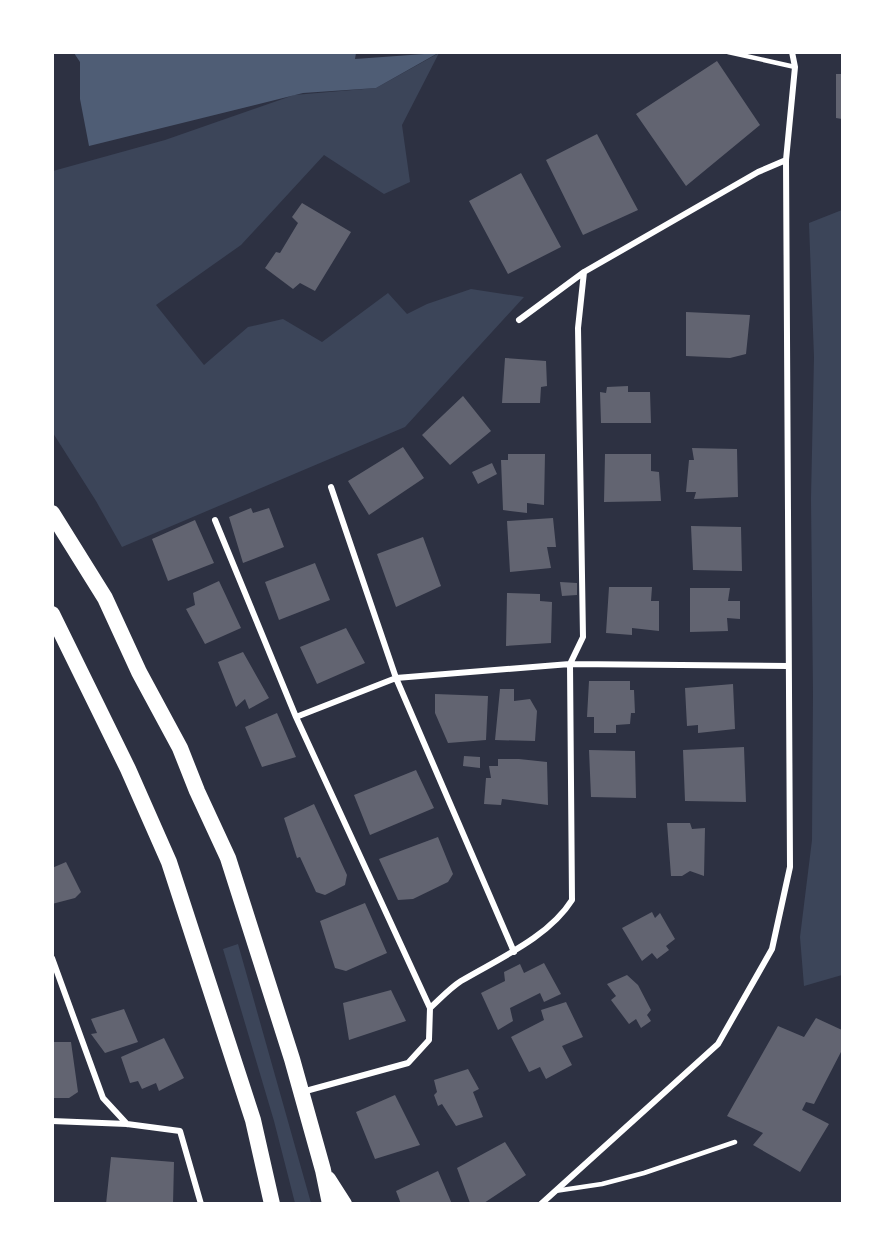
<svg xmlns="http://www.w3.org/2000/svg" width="895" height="1256" viewBox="0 0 895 1256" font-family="Helvetica,sans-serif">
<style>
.green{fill:#3c4559}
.water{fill:#4f5d75}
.building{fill:#626471}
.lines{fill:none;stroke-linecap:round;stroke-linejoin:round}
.service{stroke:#fff;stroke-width:4.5}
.minor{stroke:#fff;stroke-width:6}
.trunk{stroke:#fff;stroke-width:16}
</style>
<rect width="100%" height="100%" fill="#2d3142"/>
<path class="green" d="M439,53L402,125L410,182L384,194L324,155L241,245L156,305L204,365L248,327L283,319L322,342L388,293L407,314L427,304L471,289L524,297L405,427L122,547L96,501L53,433V171L165,140L294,95L376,88Z
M842,210V975L804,986L800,937L812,840L813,693L811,498L814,357L809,223Z
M238,944L311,1203H295L274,1121L223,949Z"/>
<path class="water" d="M74,53H356L355,59L438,53L376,88L303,93L89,146L80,99V62Z"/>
<path class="building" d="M717,61L760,125L686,186L636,114Z
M836,74H842V119L836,118Z
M597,134L638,210L583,235L546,160Z
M521,173L561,247L508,274L469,201Z
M302,203L351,232L315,291L300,283L293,289L265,268L276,252L280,253L298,223L292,217Z
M686,312L750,315L746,354L730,358L686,356Z
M505,358L546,361L547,386L541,387L540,403H502Z
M628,386V392H650L651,423H601L600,392L606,393L607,387Z
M463,396L491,431L450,465L422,435Z
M403,447L424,478L369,515L348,481Z
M692,448L737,449L738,497L694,499L696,492H686L689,460H694Z
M508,454H545L544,505L527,503V513L503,510L501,460H508Z
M605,454H651V471L659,472L661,501L604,502Z
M492,463L497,474L478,484L472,472Z
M251,508L253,513L269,508L284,547L243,563L229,517Z
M553,518L556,547H547L551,568L510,572L507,521Z
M195,520L214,563L168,581L152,539Z
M691,526L741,527L742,571L693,570Z
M423,537L441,586L396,607L377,554Z
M315,563L330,600L279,620L265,582Z
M219,581L241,628L205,644L186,609L195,605L193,593Z
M560,582L577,583V595L562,596Z
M609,587H652L651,601H659V631L632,628V635L606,633Z
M690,588H730L728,601H740V619L727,618L728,631L690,632Z
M507,593L540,594V601L552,602L551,643L506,646Z
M346,628L365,663L317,684L300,647Z
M243,652L269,698L249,709L245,699L236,707L218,662Z
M589,681H630V690H634L635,713H631L630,724L616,725V733H594V717H587Z
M733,684L735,729L698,733V725L687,726L685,688Z
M500,689H514V701L530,699L537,711L535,741L495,740Z
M435,694L488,696L486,740L448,743L435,713Z
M277,713L296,757L262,767L245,727Z
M744,747L746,802L685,801L683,750Z
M589,750L635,751L636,798L591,797Z
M464,756L480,757V768L463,766Z
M498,759H519L547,762L548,805L502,799L501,805L484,804L486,778H491L489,766H498Z
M416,770L434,808L370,835L354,795Z
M314,804L347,875L345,885L325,895L316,892L300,857L297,858L284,818Z
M667,823H690L692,829L705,828L704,876L690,871L682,876H671Z
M438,837L453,874L448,882L413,899L398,900L379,859Z
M66,862L81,892L75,898L52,904V868Z
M365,903L387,953L346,971L335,968L320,921Z
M652,912L655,918L660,913L675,939L666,946L669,950L657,959L652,953L642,961L622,928Z
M544,963L561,994L544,1002L540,993L510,1008L513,1021L498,1030L481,993L505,981L504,972L520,964L524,973Z
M627,975L638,985L651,1010L647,1015L651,1021L641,1028L636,1019L629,1024L611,1000L616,996L607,984Z
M391,990L406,1021L349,1040L343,1003Z
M566,1002L583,1037L562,1046L572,1065L546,1079L540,1067L529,1072L511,1037L544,1020L541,1010Z
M124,1009L138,1042L105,1053L91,1034L97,1033L91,1019Z
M816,1018L842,1030V1050L814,1104L806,1102L802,1110L829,1124L800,1172L753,1145L763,1133L727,1116L778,1026L804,1037Z
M164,1038L184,1078L159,1091L156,1083L142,1089L138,1081L130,1083L121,1057Z
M52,1042H71L78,1092L69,1098H52Z
M468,1069L479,1089L473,1092L483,1117L456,1126L442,1104L438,1106L434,1095L437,1092L434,1080Z
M395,1095L420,1145L375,1159L356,1112Z
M505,1142L526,1175L484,1203H470L457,1168Z
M111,1157L174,1162L173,1204H106Z
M438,1171L452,1204H401L396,1191Z"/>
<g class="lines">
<path class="service" d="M728,52L795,67
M555,1191L602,1184L644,1173L735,1142"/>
<path class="minor" d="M519,320L584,272L758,172L786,160
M331,487L396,678L514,952
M215,520L296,717L430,1008
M296,717L396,678L570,664L788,666
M52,958L103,1098L127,1124
M302,1092L408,1063L429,1040L430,1008C440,999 450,988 461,981C498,959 549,937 572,900L570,664L583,637L578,328L584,272
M52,1121L127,1124L180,1131L201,1204
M541,1204L718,1044L772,949L790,867L786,160L795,67L792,52"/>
<path class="trunk" d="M52,513L105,598L139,672L180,748L197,791L228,858L292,1059L323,1170L330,1204
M52,614L128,769L169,862L253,1120L272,1204
M328,1179L344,1204"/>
</g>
<rect width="895" height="1256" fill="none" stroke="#ffffff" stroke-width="108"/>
</svg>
